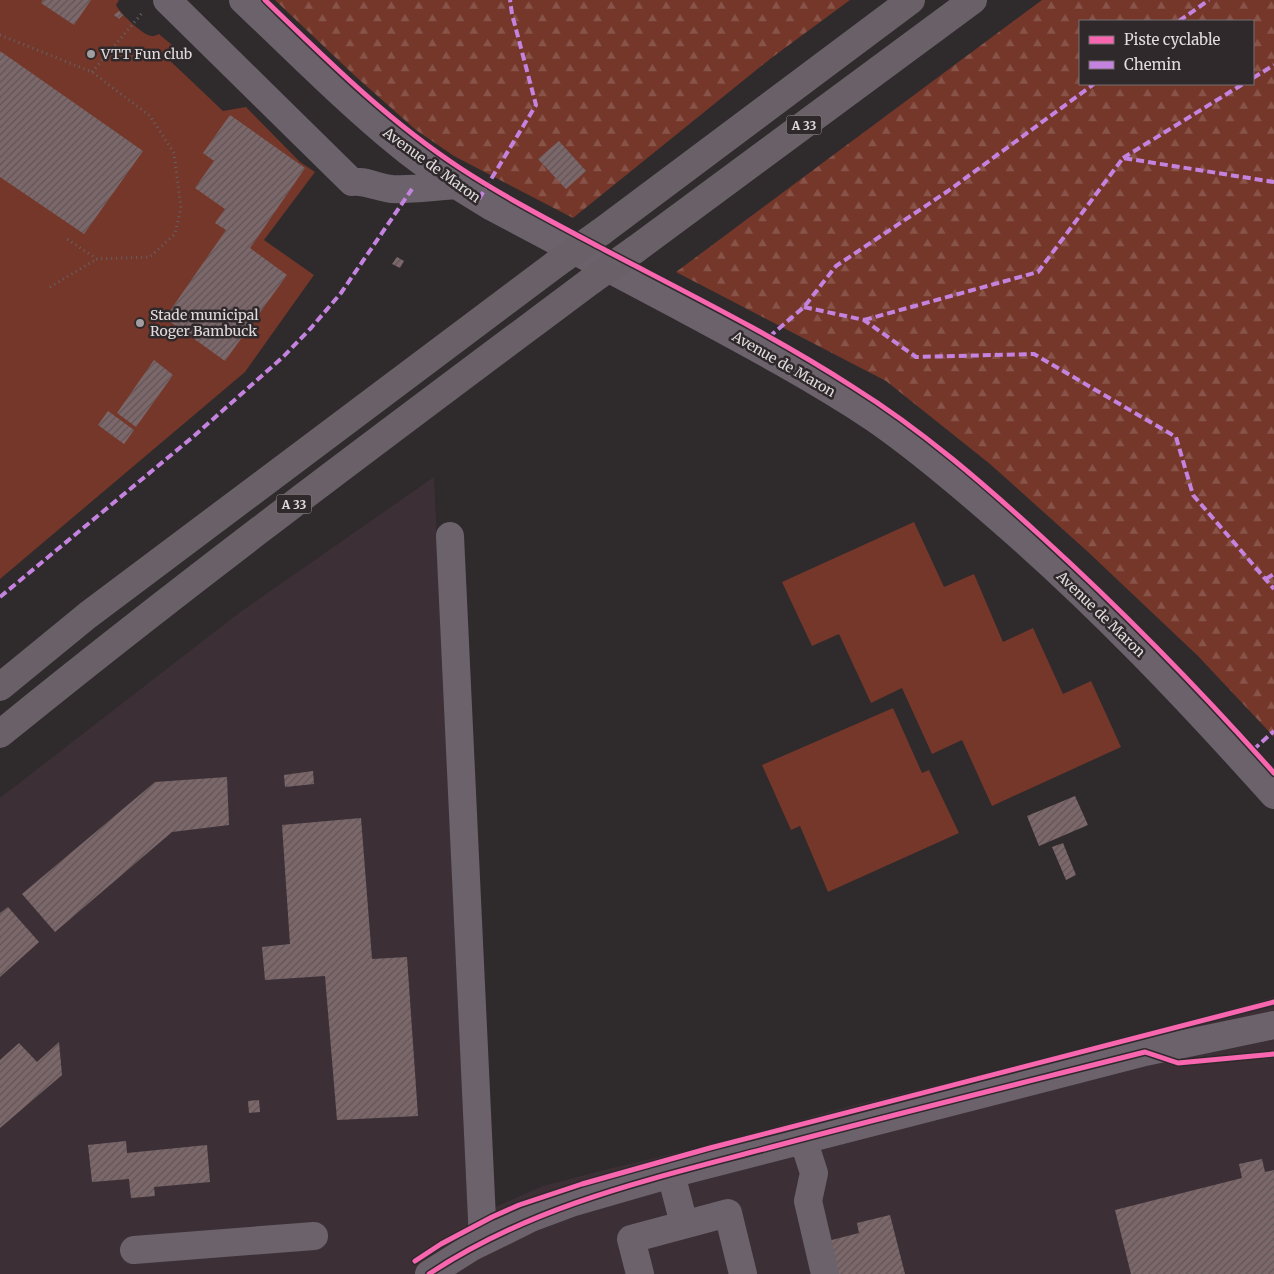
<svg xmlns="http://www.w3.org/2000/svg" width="1274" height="1274" viewBox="0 0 1274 1274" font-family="Merriweather,serif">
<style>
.built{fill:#3c3036}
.forest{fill:url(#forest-firs);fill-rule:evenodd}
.pitch{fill:#753729}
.building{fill:url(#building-hatch)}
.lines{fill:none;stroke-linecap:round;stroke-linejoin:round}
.path{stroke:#666066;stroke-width:3;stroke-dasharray:1 4;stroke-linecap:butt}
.minor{stroke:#6b626b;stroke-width:28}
.highway{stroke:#6a6068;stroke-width:28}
.highway-bridge{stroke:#6a6068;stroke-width:28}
.quiet{stroke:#c483df;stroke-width:4;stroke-dasharray:8 4;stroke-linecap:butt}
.cycleway-casing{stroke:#30292c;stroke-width:8}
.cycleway{stroke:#f766af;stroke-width:5}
.poi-dot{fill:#a29d9f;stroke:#30292c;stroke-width:2}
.labels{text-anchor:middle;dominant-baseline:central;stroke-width:5;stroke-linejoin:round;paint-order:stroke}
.shield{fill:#30292c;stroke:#aba6a8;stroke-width:1}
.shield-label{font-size:12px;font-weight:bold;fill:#e0dbdd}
.poi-label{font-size:14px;fill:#e0dbdd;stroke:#30292c;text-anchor:start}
.street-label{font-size:14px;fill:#e0dbdd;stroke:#30292c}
</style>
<defs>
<pattern id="forest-firs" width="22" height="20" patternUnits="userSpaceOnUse" patternTransform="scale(1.25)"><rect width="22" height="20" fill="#753729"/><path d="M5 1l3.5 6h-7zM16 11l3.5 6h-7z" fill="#885348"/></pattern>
<pattern id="building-hatch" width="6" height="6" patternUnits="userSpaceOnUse" patternTransform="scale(1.25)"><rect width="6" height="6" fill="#7c686b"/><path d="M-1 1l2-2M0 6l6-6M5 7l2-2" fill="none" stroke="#605556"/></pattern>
</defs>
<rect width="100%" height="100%" fill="#2f2a2c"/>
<path class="built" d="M434,477L468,1219L543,1186L608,1169L693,1149L847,1107L1139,1035L1274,997V1274H0V798L239,613Z"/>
<path class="forest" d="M275,0H850L770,59L573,218L454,156L416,130L354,75Z
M1042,0H1274V737L1198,656L1087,551L990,464L886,381L676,272ZM1253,21V84H1080V21Z"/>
<path class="pitch" d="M0,0H119L116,5C121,14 138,30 148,35C152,37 155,36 159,34L172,45L164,55L223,111L246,107L300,162L315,172L264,240L314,275L245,372L0,579Z
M914,522L944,587L974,574L1003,642L1033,628L1063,694L1091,681L1121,747L992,806L962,740L932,754L902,688L871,703L839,634L812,646L782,582Z
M893,708L922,773L929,770L959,833L828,892L800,826L791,830L762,765Z"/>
<path class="building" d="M43,0H91L74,25L41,3Z
M119,11L123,15L119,19L114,15Z
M0,51L143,151L84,234L0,177Z
M230,115L305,168L250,248L287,275L225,361L165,318L226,230L215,223L225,209L195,188L214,161L203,153Z
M559,141L586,171L566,189L538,159Z
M397,257L404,261L400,268L392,264Z
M154,360L173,375L136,427L117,413Z
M108,411L134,430L124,444L98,425Z
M313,771L314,784L285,787L284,775Z
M227,777L229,825L172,832L55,932L22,894L155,782Z
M1075,796L1088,825L1039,846L1027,816Z
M361,818L372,959L407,957L418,1116L337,1120L325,976L265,980L262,947L290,944L282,825Z
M1063,843L1076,875L1066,880L1052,847Z
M8,907L39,942L0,977V913Z
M59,1042L62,1075L0,1128V1060L19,1043L37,1062Z
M259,1100L260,1112L249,1113L248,1101Z
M126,1141L127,1153L207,1145L210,1182L154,1187L155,1196L131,1198L129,1179L92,1182L88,1145Z
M1262,1159L1265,1172L1274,1170V1274H1131L1115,1210L1242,1178L1239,1164Z
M890,1215L905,1274H836L828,1241L859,1233L857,1223Z"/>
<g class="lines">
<path class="path" d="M0,35L92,72L150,116L174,153L181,208L175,234L150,257L97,259L67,239
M92,72L143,12
M50,287L97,259"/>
<path class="minor" d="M167,0L352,182C364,180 379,188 392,189C413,190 435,187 456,185
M243,0C295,49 345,100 400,145C429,169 461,188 492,207C555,240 618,274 681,307C746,342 812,377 874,418C919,449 961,485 1002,521C1099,605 1188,699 1274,795
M450,536L483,1241
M803,1139L814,1173L808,1201L825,1274
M671,1174L684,1224
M134,1250L314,1236
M429,1274L472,1247L531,1218L574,1202L671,1174L1145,1052L1274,1025
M640,1274L631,1239L728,1213L743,1274"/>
<path class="highway" d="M601,232L911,0
M636,249L973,0
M0,687L88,615L557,263
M0,734C193,577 393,429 592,280"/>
<path class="highway-bridge" d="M557,263L601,232
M592,280L636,249"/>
<path class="quiet" d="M1179,21L1209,0
M1253,78L1274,65
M1123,158L1243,84
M479,199L536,105L512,14L510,0
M804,307L864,320L916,357L1034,354L1176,437L1193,495L1274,589
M864,320L1038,272L1123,158L1274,182
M769,337L804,307L836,266L948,191L1094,84
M1266,579L1274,574
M0,597L194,436L283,357L311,328L341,293L412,189
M1253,750L1274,731"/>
<defs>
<path id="cycleway" d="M265,0C327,60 388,121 460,168C506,198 556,224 605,250C689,294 774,336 853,387C922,430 984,484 1044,539C1125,613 1201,691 1274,773
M415,1261L441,1244L492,1217L519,1205L582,1184L710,1148L1274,1002
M429,1274C531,1206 647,1180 764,1149C891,1115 1018,1084 1145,1052L1178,1063L1274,1054"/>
</defs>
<use href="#cycleway" class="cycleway-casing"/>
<use href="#cycleway" class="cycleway"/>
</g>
<g class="poi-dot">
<circle cx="91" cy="54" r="5"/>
<circle cx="140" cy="323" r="5"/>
</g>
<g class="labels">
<g class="shield">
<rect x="786.5" y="115.5" width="35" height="19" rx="4"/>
<rect x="276.5" y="494.5" width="35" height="19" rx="4"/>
</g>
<g class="shield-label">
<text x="804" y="125">A 33</text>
<text x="294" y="504">A 33</text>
</g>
<g class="poi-label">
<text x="101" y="54">VTT Fun club</text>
<text x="150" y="315">Stade municipal<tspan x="150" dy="16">Roger Bambuck</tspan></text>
</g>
<g class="street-label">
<text transform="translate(432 165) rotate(36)">Avenue de Maron</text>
<text transform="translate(784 364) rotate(30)">Avenue de Maron</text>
<text transform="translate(1101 614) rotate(44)">Avenue de Maron</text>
</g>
</g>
<rect x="1079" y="20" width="175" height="65" fill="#30292c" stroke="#767073"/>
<rect x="1089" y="36" width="25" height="8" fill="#f766af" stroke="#767073"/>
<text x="1124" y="45" font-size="15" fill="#e0dbdd">Piste cyclable</text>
<rect x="1089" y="61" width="25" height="8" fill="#c483df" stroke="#767073"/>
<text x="1124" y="70" font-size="15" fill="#e0dbdd">Chemin</text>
</svg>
